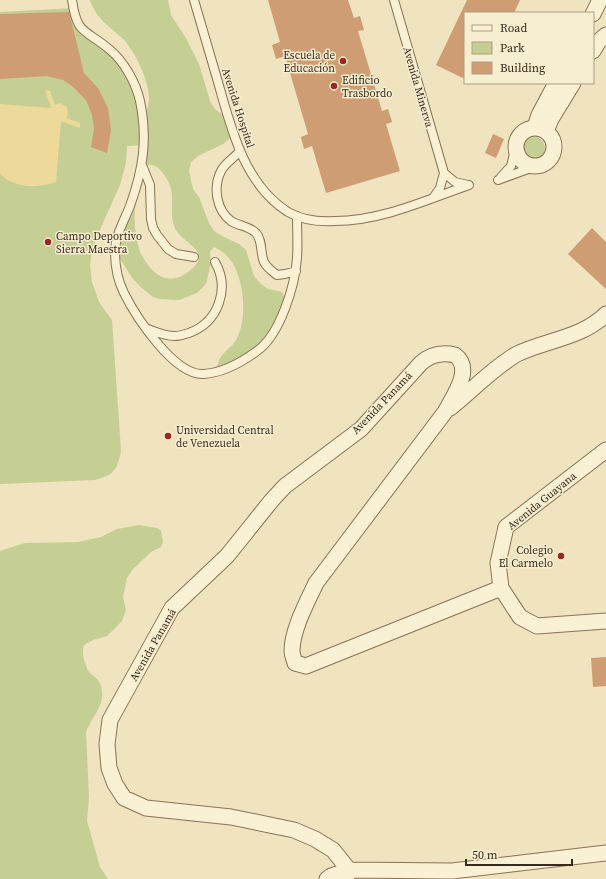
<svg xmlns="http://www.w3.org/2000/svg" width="606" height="879" viewBox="0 0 606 879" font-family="'Source Serif 4',serif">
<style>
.green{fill:#c5ce93}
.sand{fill:#edda9b}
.building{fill:#cf9d73}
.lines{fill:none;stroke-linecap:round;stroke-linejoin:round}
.lane-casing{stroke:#897357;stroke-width:10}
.street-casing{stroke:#897357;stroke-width:17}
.lane{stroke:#faf0d3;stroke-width:8}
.street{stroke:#faf0d3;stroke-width:15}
.poi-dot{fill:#9b2724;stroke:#f7edcf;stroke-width:1.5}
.labels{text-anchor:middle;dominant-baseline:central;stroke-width:3;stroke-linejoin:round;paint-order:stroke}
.poi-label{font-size:11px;fill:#382a1c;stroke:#f7edcf;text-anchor:start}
.street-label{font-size:11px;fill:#382a1c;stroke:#f7edcf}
</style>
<rect width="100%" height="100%" fill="#f0e3bf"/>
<path class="green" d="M90,0H168L171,15L186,38L199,64L210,101L215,109L229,120L234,135L223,144L198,156L191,162L189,171L193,189L199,197L209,223L214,231L222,236L239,244L246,250L254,276L260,283L268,289L282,292L287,304L261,349L218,371C215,354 231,351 237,338C248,318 244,276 229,258C225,253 220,250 214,247L210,252L211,263L206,284L197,293L179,300L159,299L153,297L142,288L133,279L115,251L130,204L135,206C134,222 135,237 140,252C142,256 145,261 148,265C157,277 170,284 185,274C190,271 197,265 199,259C202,248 178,239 174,226C168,209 178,194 165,176C157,165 156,165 142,165L144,145L127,146L126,163L120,185L98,234L92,251L90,266L92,282L99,302L112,320L121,451C117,470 114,475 95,480L0,484V12L74,8L79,25L110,49L132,80L144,120C145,114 149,106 149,99C149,81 136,53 124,40C109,25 98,22 90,0Z
M519 149a13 13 0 1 1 26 0a13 13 0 1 1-26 0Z
M139,525L157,528L161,531L163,542L161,547L151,552L133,569L127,578L123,597L126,610L122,621L107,636L93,640L84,645C81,653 85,665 89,672C91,674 94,676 96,678C101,682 103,691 102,698C100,711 90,720 86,732L89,797L87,821L100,867L108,879H0V551L25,543L78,542L101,537L117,529Z"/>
<path class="sand" d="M45,90L50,91L55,105L60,103L67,107L68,114L66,118L80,123V128L61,121L56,182C38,188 15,189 0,174V104L51,108Z"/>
<path class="building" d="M268,0H348L354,18L360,16L364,30L358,31L382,111L388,109L392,122L386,124L400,171L326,193L312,146L304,149L301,137L308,134L285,56L276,59L272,45L280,42Z
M467,0H520L514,13H465V79L436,65Z
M69,12L84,73L98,88L108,108L111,130L107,153L91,147L94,129L92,115L86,100L72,86L63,80L47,76L0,79V14Z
M493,134L504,139L496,158L485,153Z
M592,228L606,242V289L568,254Z
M606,657V686L593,687L591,658Z"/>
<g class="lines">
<defs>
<path id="lane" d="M72,0C77,35 85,29 109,49C124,61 136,83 140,101C148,139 143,170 130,206C124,221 115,236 115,252C115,266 118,281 124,293C136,317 174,375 203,374C222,373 242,362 257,351C280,335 295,286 297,258C298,245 297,230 297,216
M194,0C202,27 210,54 218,82C231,128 244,184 288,212C302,220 320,222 335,221C381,221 426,200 469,185
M394,0L444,173L440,188L433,198
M240,151C234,158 225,163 221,171C213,187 216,210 231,221C239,226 249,226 256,233C263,241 260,253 264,262C267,268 272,271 277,275L285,274L296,271
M142,165L150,185L151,219L153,228L157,235L168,249L176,254L194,257
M444,173L455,182L468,185
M501,177L511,166L516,146
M498,180L539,165
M148,329C156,332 165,336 175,336C180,336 185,334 189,333C219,322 230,288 215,262"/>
<path id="street" d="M593,14L600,0
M593,51L599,41L606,35
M535,127L539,115L556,83
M516 147a19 19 0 1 1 38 0a19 19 0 1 1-38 0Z
M546,131L551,119L573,83
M450,408C469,393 485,376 505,362C509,359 513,356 517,354C546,340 582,338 606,314
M606,450L506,527L498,563L501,588L520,617L537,626L606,621
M346,878L349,870L452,871L606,853
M327,879L331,876L349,870L333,850L315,839L294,830L231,817L146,808L124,798L115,784L109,768L107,744L110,720L172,608L227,556L272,500L285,486L361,429L421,363C430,355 442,352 455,355C474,369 453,397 445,412L316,583C307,602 292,630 292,651C292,655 294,659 295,663L306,666L501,588"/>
</defs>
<use href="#lane" class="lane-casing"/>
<use href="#street" class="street-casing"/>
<use href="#lane" class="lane"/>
<use href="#street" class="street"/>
</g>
<g class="poi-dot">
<circle cx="343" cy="61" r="4"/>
<circle cx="334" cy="86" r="4"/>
<circle cx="48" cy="242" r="4"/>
<circle cx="168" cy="436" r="4"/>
<circle cx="561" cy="556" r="4"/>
</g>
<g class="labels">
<g class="poi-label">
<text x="335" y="55" text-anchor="end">Escuela de<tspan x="335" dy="13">Educación</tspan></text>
<text x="342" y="80">Edificio<tspan x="342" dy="13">Trasbordo</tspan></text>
<text x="56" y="236">Campo Deportivo<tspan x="56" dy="13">Sierra Maestra</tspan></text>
<text x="176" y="430">Universidad Central<tspan x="176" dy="13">de Venezuela</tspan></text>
<text x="553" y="550" text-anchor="end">Colegio<tspan x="553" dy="13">El Carmelo</tspan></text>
</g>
<g class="street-label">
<text transform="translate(418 87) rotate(74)">Avenida Minerva</text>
<text transform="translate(238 108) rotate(72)">Avenida Hospital</text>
<text transform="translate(382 403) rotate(-46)">Avenida Panamá</text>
<text transform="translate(542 501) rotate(-39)">Avenida Guayana</text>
<text transform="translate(153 645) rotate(-60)">Avenida Panamá</text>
</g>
</g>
<rect x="464" y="12" width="130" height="72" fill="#f7edcf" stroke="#ab9f87"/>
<rect x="472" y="25" width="20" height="6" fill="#faf0d3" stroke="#ab9f87"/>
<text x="500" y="32" font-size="12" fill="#382a1c">Road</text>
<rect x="472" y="42" width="20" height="12" fill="#c5ce93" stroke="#ab9f87"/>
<text x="500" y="52" font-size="12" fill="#382a1c">Park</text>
<rect x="472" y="62" width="20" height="12" fill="#cf9d73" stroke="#ab9f87"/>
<text x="500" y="72" font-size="12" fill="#382a1c">Building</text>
<path d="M466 859v6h106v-6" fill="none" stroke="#382a1c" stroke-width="2"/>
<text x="472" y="859" font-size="12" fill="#382a1c" stroke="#f7edcf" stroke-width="3" paint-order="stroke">50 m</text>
</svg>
